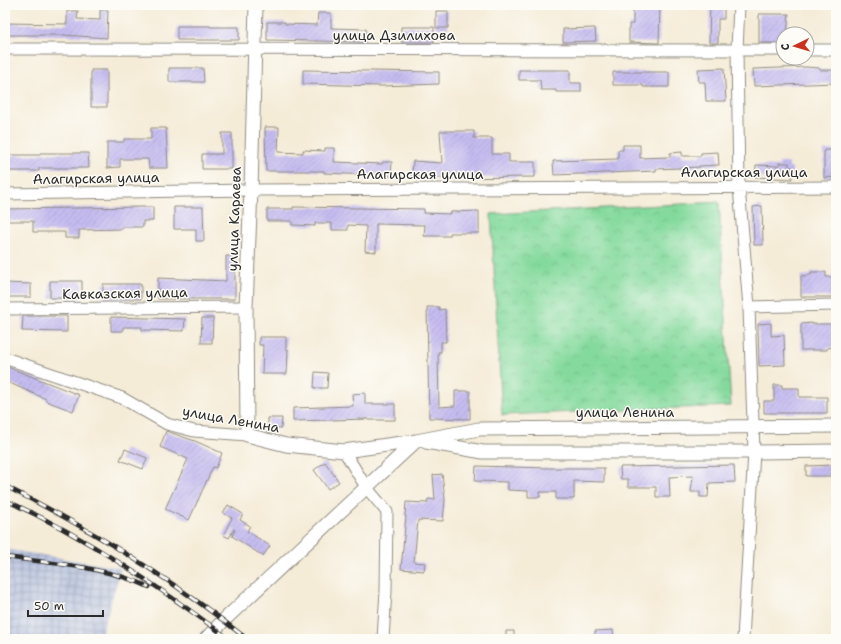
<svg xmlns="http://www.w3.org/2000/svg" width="841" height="644" viewBox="0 0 841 644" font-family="'Shantell Sans',sans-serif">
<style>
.industrial{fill:url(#industrial-grid)}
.park{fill:url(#park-crowns);stroke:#588264}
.building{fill:url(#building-hatch)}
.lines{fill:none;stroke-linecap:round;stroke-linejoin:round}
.minor-casing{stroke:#908c82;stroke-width:13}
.tertiary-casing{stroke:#908c82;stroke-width:15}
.minor{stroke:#fff;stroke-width:11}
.tertiary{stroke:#fff;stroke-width:13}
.rail-casing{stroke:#2b2b2b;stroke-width:4.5}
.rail{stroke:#fdfcf7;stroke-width:3;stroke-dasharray:9;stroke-linecap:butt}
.labels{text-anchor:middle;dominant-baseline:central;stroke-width:3;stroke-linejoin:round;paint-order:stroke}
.street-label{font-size:14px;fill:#2b2b2b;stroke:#fdfcf7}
</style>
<defs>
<pattern id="industrial-grid" width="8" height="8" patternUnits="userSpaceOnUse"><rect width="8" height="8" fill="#bac4de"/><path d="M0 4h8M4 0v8" fill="none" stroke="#979fb4"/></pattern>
<pattern id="park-crowns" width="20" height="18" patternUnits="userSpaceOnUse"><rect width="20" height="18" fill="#84da9d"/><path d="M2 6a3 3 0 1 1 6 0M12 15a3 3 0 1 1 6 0" fill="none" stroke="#72bb87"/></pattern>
<pattern id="building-hatch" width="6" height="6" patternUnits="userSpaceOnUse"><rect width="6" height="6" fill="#c5bcf0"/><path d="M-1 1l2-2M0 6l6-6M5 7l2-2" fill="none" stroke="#a9a2ce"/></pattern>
</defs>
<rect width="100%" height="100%" fill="#fdfcf7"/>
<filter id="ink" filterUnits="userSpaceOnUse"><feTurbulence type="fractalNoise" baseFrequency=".025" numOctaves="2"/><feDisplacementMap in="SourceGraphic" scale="8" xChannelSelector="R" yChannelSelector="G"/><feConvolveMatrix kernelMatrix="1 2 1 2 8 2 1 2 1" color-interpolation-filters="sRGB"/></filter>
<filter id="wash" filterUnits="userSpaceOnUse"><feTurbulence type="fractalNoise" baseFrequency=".012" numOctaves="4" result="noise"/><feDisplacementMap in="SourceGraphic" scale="16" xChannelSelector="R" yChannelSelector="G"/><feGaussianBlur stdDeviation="0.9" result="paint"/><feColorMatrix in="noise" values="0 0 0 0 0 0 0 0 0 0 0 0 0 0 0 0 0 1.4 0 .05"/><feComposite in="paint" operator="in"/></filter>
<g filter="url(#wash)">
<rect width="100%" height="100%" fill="#f5ecd8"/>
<path class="industrial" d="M5,549L121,568L100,639H5Z"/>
<path class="park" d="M719,202L731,406L502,415L491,214Z"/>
<g id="blocks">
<path class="building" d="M633,5H660L659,43L629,42V24H633Z
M710,5H724V19H718V43H709Z
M100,10H108L107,38L64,35H5V23L67,24V11H78L77,19L100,20Z
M436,11H448V28H436Z
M318,13H331V28L366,29L365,42L267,40V22H285V24L317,25Z
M759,14H789L787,34H783V43H759Z
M177,26H210V27H239V40H177Z
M401,27H434V42H401Z
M595,28L596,41L563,42V29Z
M806,67L819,68L820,70H836V83L754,86L753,69Z
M169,68H203L204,82H169Z
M724,68L726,101H706L705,82H699L698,69Z
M91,70H107V107H91Z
M303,70L439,72V84L381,86L303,84Z
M519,70H570V83H581V92H556V90H541L540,80H519Z
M613,72H669V87H643V85H613Z
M265,127H279L278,152L303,153V150L325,151V148H334V162L382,164L383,162H392L391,176L324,173V171H266Z
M151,128H166L168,168H149L148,159H120V167L107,168V142H124V139H151Z
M440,131H474V138H492V154H509V162H535V177L440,178L412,176L413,161L442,163Z
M222,133H232V169H202V154H222Z
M623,145H640V158L670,157V153L682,152V156H701V153L718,152L719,165L699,166L700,167L656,169V171L554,175L553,161L618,159V150H623Z
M824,150H836V177L824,178Z
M40,153H88L89,168H39V171H5V155H40Z
M779,163H789V167H792V179L755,177L756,165L779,166Z
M762,206L763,245H754L753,207Z
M144,207H153V221H143V227H122V229L79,230V238H65V232H33V221H5V209Z
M174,207H203L204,241H196V229H174Z
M293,207L424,209V213L451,214V212L479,211V233H450V236H424L425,225L376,224V252L365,251L366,226L348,225V230H332V223H315V226L292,225V221H267V209H293Z
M226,256H235V299H158V278L226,281Z
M811,272H826V277H836V297H801V276L811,275Z
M50,281H82V298H50Z
M5,283L31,284V297H5Z
M103,284H141V299H103Z
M427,307H439V310L445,309L446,342H441V352H438L439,407L455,406V391H470V419L429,418Z
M23,316H67V332L22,331Z
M111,317L185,319L184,331L142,330V327H123V331H111Z
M202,318H213L212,343H201Z
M771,323V336L784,335L785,365L759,366L758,324Z
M812,323V324H836V347L827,348V350H801V324Z
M259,337H286V349H288L287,374H262L263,345H259Z
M5,366L79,395L73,411L46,401V399L5,381Z
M315,372L328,373L327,388H314Z
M774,385H782V388H799V397H827V413H764V401H774Z
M365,393V404H395V420H368V419L293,421V408L353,406L352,394Z
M268,418H282L281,428L268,427Z
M166,431L195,441L222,453L216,468L213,467L189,520L165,509L188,459L160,447Z
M125,449L147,458L143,469L120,460Z
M325,462L339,482L328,489L314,470Z
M734,465L735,482L709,483L708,497H700V492H691L693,476L669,477L670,497H656V487H628V479H621L620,467Z
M836,465V476H806V466Z
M476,466L548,468H604V482L574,481V499H556V492H540V497H528V491L508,490V482L475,481Z
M442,474L445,499L443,521L418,520L414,562L425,563L424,571L401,569L406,516H405L406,502L427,503L428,499L435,500L433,475Z
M228,505L243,514L240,520L250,526L247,531L270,546L263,556L232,536L235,530L234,529L229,538L223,535L232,518L223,513Z
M613,630L614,639H595V631Z
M506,631H514V639H506Z"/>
</g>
</g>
<g filter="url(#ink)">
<use href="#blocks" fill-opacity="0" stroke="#908c82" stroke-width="1"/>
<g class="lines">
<defs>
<path id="minor" d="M739,5L737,50L739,187L749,307L754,452L743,639
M5,49L783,50
M807,50H836
M5,194L251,190L836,187
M749,307L836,305
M5,309L246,307
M5,358L122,398L167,424L194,431L247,435
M344,451L366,487L387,512L386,591L383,639"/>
<path id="tertiary" d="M256,5L251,190L246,307L247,435L286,445L344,451L416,441L479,429L836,426
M426,442L483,452H754L836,451
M206,639L224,620L416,441"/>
</defs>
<use href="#minor" class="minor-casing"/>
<use href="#tertiary" class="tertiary-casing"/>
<use href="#minor" class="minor"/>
<use href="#tertiary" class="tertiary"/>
<defs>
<path id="rail" d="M5,486C91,529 172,579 247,639
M5,500C85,536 158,586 229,639
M5,557C49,563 109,567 149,587"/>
</defs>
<use href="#rail" class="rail-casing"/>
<use href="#rail" class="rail"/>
</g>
</g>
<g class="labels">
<g class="street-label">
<text x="394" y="35">улица Дзилихова</text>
<text x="744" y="172">Алагирская улица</text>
<text x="420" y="174">Алагирская улица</text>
<text transform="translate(96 178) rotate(-1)">Алагирская улица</text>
<text transform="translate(234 219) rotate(-88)">улица Караева</text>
<text transform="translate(125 293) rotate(-1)">Кавказская улица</text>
<text x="625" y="412">улица Ленина</text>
<text transform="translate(231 419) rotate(10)">улица Ленина</text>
</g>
</g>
<rect width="841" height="644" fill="none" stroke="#fdfcf7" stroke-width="20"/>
<g transform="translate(795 46) rotate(265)"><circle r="19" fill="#fdfcf7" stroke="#a9a8a5"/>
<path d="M0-3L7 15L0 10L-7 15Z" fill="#c8321e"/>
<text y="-6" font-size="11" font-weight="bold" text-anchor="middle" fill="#2b2b2b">С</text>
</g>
<path d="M28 610v6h75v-6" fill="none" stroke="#2b2b2b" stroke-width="2"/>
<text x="34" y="610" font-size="12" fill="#2b2b2b" stroke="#fdfcf7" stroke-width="3" paint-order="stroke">50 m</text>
</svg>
